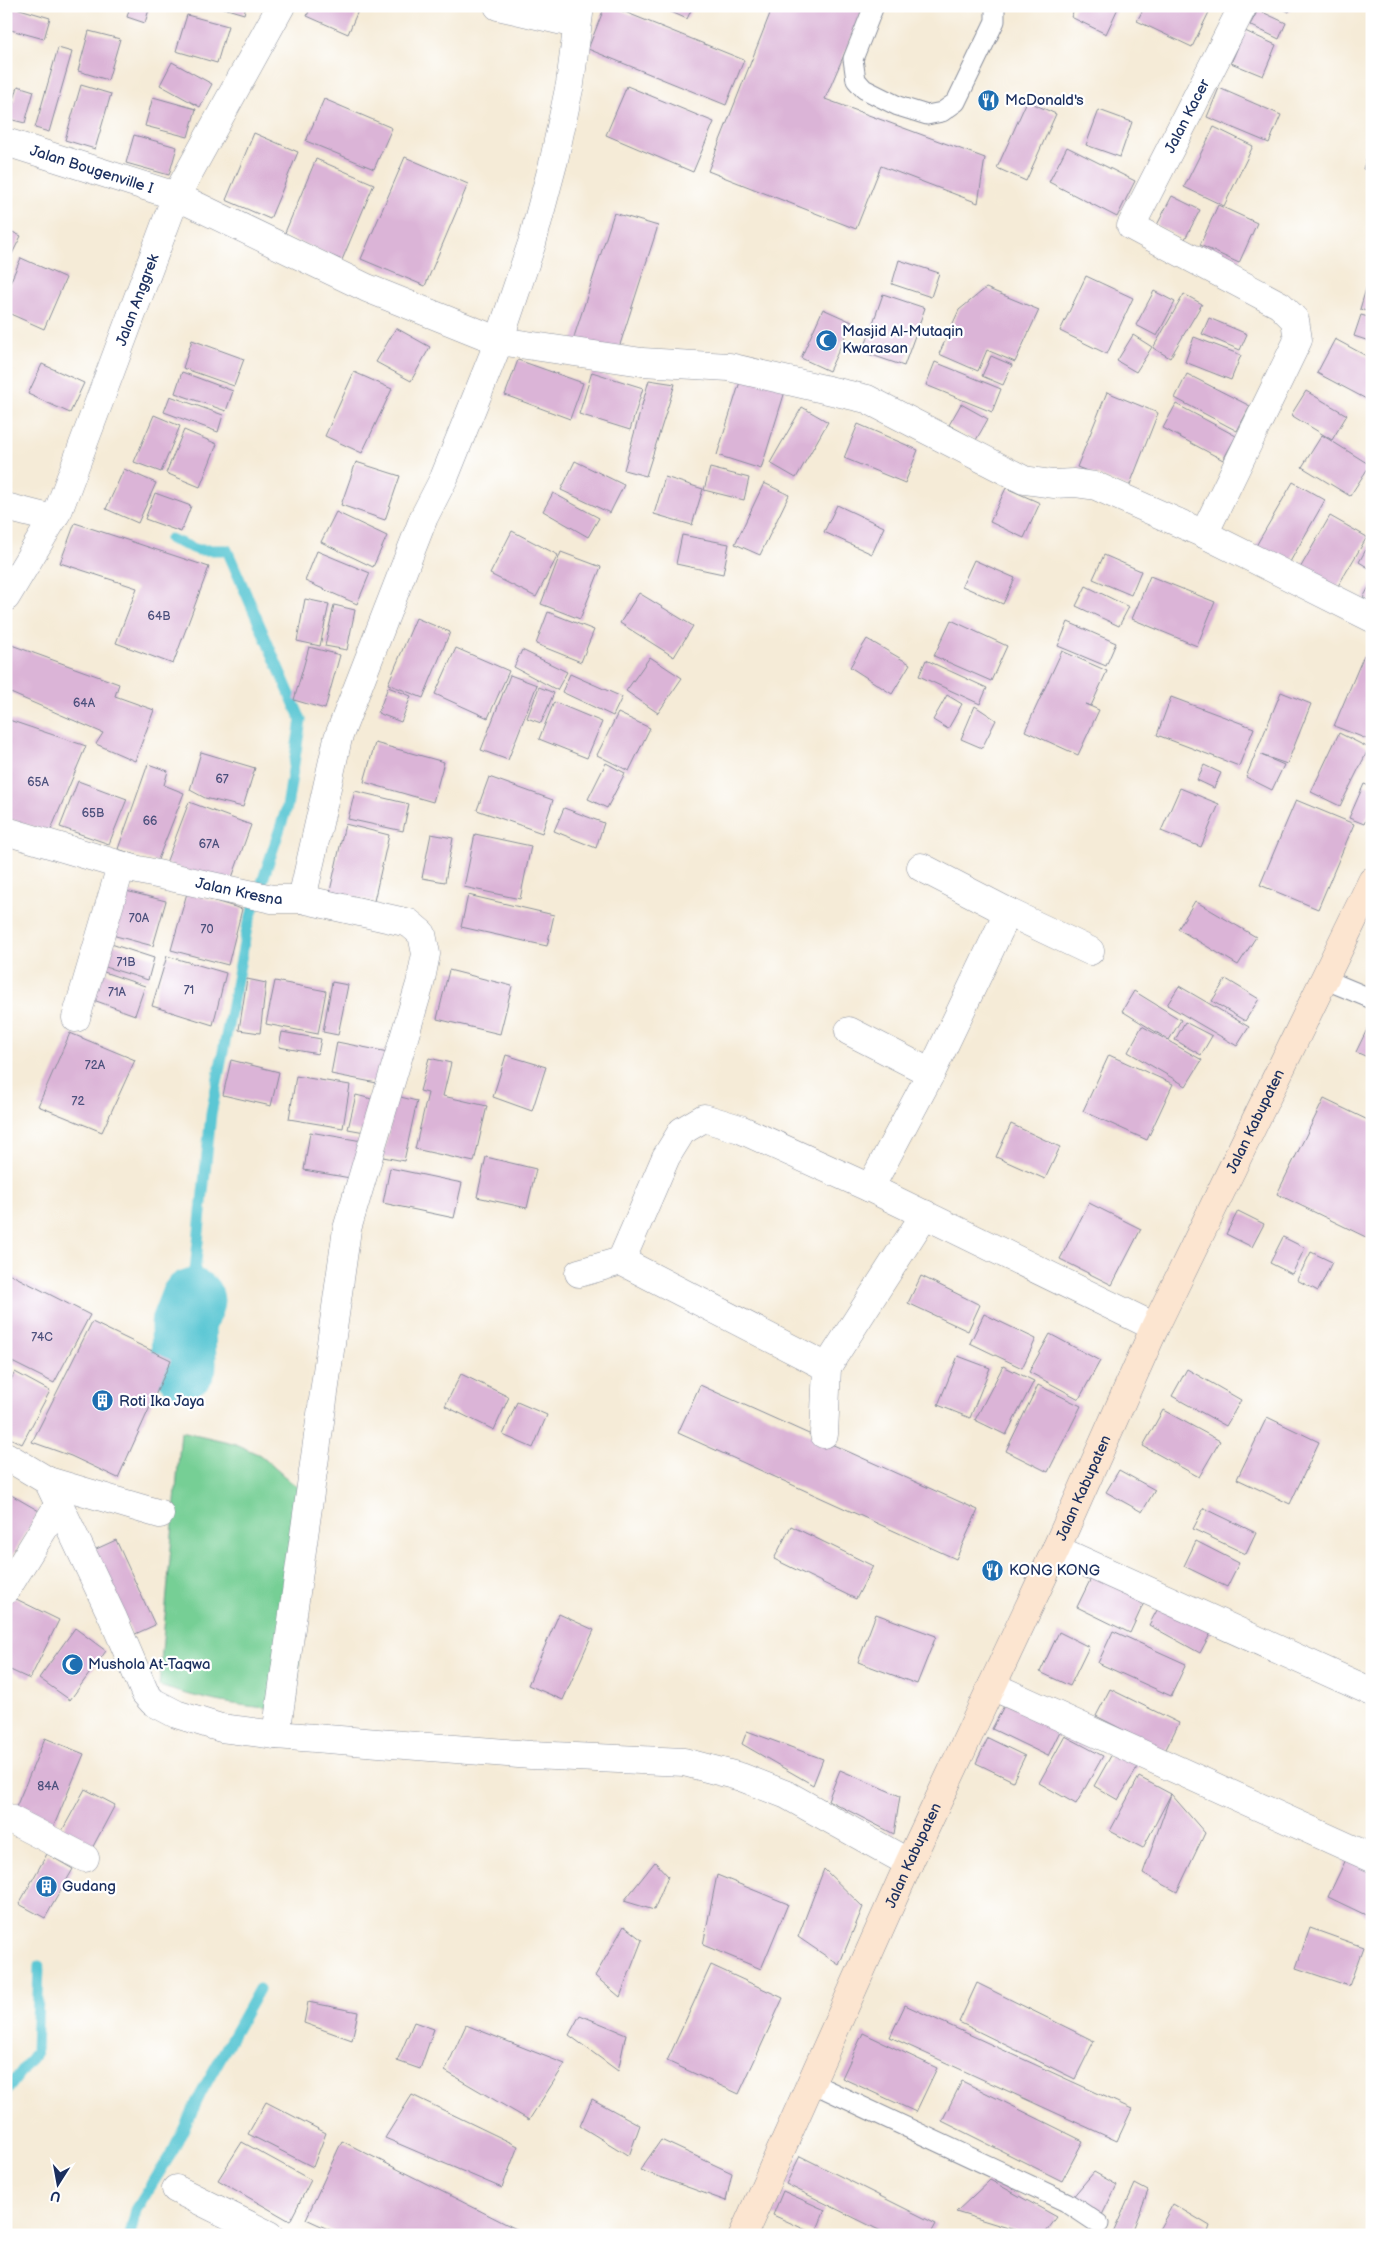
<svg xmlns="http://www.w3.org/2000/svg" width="1378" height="2241" viewBox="0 0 1378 2241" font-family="'Balsamiq Sans',sans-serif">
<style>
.green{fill:#76cf95;stroke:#487f7a}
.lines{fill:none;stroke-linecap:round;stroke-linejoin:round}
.stream{stroke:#5bc7d4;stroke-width:11}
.river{stroke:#5bc7d4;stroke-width:65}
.building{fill:#dbb4d7}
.lane-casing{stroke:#888d9a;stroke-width:21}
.street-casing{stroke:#888d9a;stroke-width:29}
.secondary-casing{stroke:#888d9a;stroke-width:29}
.lane{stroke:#fff;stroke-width:19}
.street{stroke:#fff;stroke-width:28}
.secondary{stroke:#fce5d0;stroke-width:28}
.labels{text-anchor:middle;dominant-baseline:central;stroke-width:4.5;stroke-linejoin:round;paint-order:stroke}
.number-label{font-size:12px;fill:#4b507c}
.poi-label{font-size:15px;fill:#1b2f5e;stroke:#fff;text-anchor:start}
.street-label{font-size:15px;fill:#1b2f5e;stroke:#fff}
</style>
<rect width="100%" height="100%" fill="#fff"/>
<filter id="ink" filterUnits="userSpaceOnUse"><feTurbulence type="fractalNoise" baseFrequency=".02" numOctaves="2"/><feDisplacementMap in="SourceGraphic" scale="10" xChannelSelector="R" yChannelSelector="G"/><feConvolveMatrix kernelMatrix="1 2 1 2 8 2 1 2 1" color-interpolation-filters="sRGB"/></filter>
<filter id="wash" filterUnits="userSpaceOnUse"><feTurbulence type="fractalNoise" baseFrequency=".0096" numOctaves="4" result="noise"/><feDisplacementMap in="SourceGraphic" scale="20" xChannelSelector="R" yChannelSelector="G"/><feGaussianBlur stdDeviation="1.12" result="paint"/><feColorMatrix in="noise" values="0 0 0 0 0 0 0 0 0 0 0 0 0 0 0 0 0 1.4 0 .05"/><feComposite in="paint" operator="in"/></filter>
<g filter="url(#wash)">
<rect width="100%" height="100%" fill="#f5ebd7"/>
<path class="green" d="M181,1431L233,1443L260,1455L291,1482L315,1499L295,1709C248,1709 203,1700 159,1686Z"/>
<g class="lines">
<path class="stream" d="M170,539L198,550H227L301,720L287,807L247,928L211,1114L192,1301
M6,2092L36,2052L39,1966
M130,2235L136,2210L174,2149L201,2093L259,1989"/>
<path class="river" d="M184,1365L183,1324L192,1301"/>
</g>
<g id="blocks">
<path class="building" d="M130,6H150L145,23L127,17Z
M217,6H246L244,14Z
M311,6H360L348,34L307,16Z
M605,6H610L744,60L726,105L588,49Z
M658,6H693L687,19Z
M773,6H865L825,99L985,158L978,203L881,166L856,229L708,171Z
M1076,6H1119L1106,34L1071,17Z
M1145,6H1212L1192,47L1137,21Z
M1278,6H1292L1289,12Z
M13,7L50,18L44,39L7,29Z
M1258,10L1286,23L1279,39L1250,25Z
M187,15L228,26L217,63L176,51Z
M89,31L120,39L108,80L78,71Z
M1245,31L1276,45L1263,76L1231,63Z
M58,48L72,52L49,132L35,128Z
M172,62L212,84L200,107L160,85Z
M81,85L111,94L95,149L65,140Z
M18,86L34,91L25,123L9,119Z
M627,86L714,122L693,172L606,135Z
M1219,88L1281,115L1269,143L1207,117Z
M153,97L196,109L188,137L145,126Z
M324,99L392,128L374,169L306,141Z
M1027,101L1056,114L1026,181L997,168Z
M1099,110L1132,122L1120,157L1086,145Z
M1214,127L1253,146L1224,206L1184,187Z
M254,133L298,152L270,219L226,200Z
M134,135L177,147L169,175L126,163Z
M1067,147L1135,181L1117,217L1049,182Z
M1370,147L1372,148V172L1363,169Z
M405,157L468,184L425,286L361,259Z
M316,159L374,184L342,260L284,235Z
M1172,196L1200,210L1185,239L1157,225Z
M1218,205L1257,223L1239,263L1200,245Z
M614,213L658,226L616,357L572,343Z
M6,229L21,236L9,260L6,258Z
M21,258L66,278L44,329L6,312V292Z
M899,260L939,273L931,297L892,284Z
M1371,272H1372V313L1360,309Z
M1086,276L1133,298L1107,354L1060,331Z
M986,288L1039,310L1015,362L987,350L978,371L939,354L959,310Z
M1154,291L1175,302L1157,336L1136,325Z
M883,294L925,308L904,366L863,352Z
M1184,294L1202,304L1170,358L1153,348Z
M823,309L852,322L829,371L801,358Z
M1361,315L1372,318V342L1354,336Z
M1209,318L1247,334L1240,350L1202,334Z
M396,328L430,347L411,381L376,362Z
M1133,335L1152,347L1136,372L1117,361Z
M1194,337L1241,355L1231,380L1185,362Z
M1335,339L1372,359V402L1317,373Z
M192,340L244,359L234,386L183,368Z
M991,356L1012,365L1003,385L982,376Z
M518,360L583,383L570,419L505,395Z
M935,362L1001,389L992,412L926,385Z
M42,364L84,383L70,413L28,394Z
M182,372L233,391L226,411L175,393Z
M354,372L392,389L362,453L325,436Z
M592,372L643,388L630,430L579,414Z
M743,372L787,385L761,469L717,455Z
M1187,374L1250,406L1237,431L1175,398Z
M649,380L675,384L646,476L624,470Z
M1306,391L1347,415L1332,440L1291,415Z
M1107,392L1158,413L1129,487L1077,467Z
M170,396L223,415L218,432L164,412Z
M961,404L988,419L976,440L949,425Z
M1176,404L1236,436L1223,460L1163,428Z
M802,407L828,422L796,478L770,463Z
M154,415L180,426L161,472L134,462Z
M858,424L918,450L905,483L844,458Z
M184,430L217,444L200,487L166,473Z
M1322,435L1370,465L1350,496L1302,467Z
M575,461L624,485L610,513L561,490Z
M356,462L400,476L385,520L341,505Z
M710,468L749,478L744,500L704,490Z
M124,469L156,483L138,523L106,509Z
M665,477L703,489L692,525L654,514Z
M1293,482L1325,500L1286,569L1253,551Z
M764,483L789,495L760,555L735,544Z
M1006,488L1040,503L1024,538L990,522Z
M155,493L191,506L181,532L145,519Z
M553,493L599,518L588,537L543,511Z
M837,505L884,527L872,554L824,532Z
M336,512L387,536L373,567L321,542Z
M1330,516L1367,537L1335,591L1299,570Z
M75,523L209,567L173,664L116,643L137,588L60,563Z
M512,531L558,555L536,597L490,574Z
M682,535L729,544L723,574L676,564Z
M1372,539V570L1359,562Z
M317,551L370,573L357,604L305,581Z
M561,552L601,567L580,619L541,604Z
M1104,555L1141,571L1131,595L1093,579Z
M974,560L1015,578L1003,604L962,586Z
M1150,576L1215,602L1197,646L1132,619Z
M1372,581V602L1363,598Z
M1086,586L1129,607L1119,626L1076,606Z
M639,593L693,626L674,657L620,623Z
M305,599L329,604L320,646L297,641Z
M334,605L355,610L347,650L325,646Z
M548,612L594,630L581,662L536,644Z
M416,618L450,632L423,698L388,684Z
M951,620L1007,646L991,681L934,656Z
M1068,622L1116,643L1106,666L1058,646Z
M867,639L910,664L892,694L850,667Z
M6,643L119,684L115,696L154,710L135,761L96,744L103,733L6,691Z
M309,647L340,655L325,709L294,700Z
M456,648L509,671L488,718L435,694Z
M522,650L567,672L557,690L514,667Z
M1062,651L1107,671L1091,706L1085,704L1099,710L1078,755L1025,731Z
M1364,655L1372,658V741L1334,726Z
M650,657L682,678L658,713L626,691Z
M926,660L987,688L980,704L919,676Z
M570,674L622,697L613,716L562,692Z
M510,675L537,685L508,760L481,750Z
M388,687L411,696L401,722L378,713Z
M539,687L554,693L541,723L527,718Z
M1281,692L1311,704L1287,764L1261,755L1284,765L1272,790L1246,777Z
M947,695L962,704L948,729L933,720Z
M1171,697L1254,728L1239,766L1157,735Z
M554,702L602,722L587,758L539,739Z
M975,706L996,720L982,748L961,739Z
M618,713L650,728L629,771L597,755Z
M6,719L86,746L50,832L6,818Z
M1339,733L1369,748L1340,806L1311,792Z
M375,743L444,762L433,802L364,782Z
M201,752L255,768L243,807L205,798L190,790Z
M606,763L625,773L607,808L588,799Z
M148,764L168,771L164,785L184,793L157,862L118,849Z
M1204,765L1221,773L1214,788L1197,780Z
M489,777L553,800L542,833L477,810Z
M78,781L127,799L109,844L60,827Z
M1364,784L1372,787V807L1364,824L1349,818Z
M1180,788L1219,804L1201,847L1161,831Z
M355,791L409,804L403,831L348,819Z
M1296,800L1354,824L1318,909L1260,885Z
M189,802L251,825L229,886L166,863Z
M564,808L604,823L596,848L554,831Z
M345,824L389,835L374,901L330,891Z
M431,834L453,838L445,882L422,878Z
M475,834L531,846L520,899L464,887Z
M126,891L166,901L153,946L112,935Z
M187,893L242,909L228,965L171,950Z
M468,895L554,915L547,946L461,927Z
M1195,901L1256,937L1238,965L1178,929Z
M105,942L154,958L148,980L99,965Z
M167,956L226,973L213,1025L152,1006Z
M98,970L145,986L135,1015L88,998Z
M449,970L512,986L500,1034L437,1019Z
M247,979L266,983L260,1033L239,1030Z
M1226,979L1259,999L1245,1021L1212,1001Z
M275,981L326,991L318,1034L266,1024Z
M332,982L348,985L338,1035L323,1032Z
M1179,986L1249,1027L1237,1046L1167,1005Z
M1134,991L1181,1020L1169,1040L1122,1011Z
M1372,1019V1059L1356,1052Z
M1185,1022L1212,1036L1201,1055L1175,1040Z
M1142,1026L1202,1060L1186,1086L1128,1052Z
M282,1032L321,1039L318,1054L279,1047Z
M70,1033L135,1060L102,1132L38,1106Z
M337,1042L388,1052L382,1084L331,1074Z
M506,1055L546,1067L532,1111L493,1097Z
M1109,1055L1173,1084L1147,1140L1083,1111Z
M429,1058L451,1063L443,1096L487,1106L474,1162L415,1149L428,1093L420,1091Z
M231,1060L279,1072L271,1106L223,1095Z
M296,1076L350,1085L343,1128L289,1119Z
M356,1095L372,1099L365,1132L348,1129Z
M396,1096L417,1101L404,1161L383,1157Z
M1324,1099L1372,1122V1240L1277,1194Z
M1011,1124L1060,1147L1045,1179L996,1157Z
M310,1132L362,1141L356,1179L304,1170Z
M486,1157L536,1169L527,1208L477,1197Z
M390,1168L462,1183L454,1218L383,1203Z
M1089,1203L1141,1229L1112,1285L1060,1259Z
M1238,1211L1264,1224L1252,1247L1226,1234Z
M1283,1237L1305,1248L1292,1274L1270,1263Z
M1311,1252L1332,1262L1318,1291L1297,1280Z
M8,1273L90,1315L54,1383L6,1359V1276Z
M921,1276L980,1305L968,1331L908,1303Z
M984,1314L1036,1339L1022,1368L970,1343Z
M92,1322L171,1360L118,1478L71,1456L32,1442Z
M1050,1334L1100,1361L1079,1399L1029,1372Z
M958,1356L990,1368L970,1418L938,1405Z
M1003,1366L1034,1381L1006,1435L975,1420Z
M1187,1369L1241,1400L1226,1426L1172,1396Z
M15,1372L50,1391L22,1444L6,1436V1389Z
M461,1374L509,1397L494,1430L445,1406Z
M700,1385L978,1510L956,1559L678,1433Z
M1038,1385L1081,1406L1048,1472L1006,1451Z
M517,1402L547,1415L533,1448L503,1435Z
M1163,1410L1220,1441L1199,1477L1143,1446Z
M1267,1417L1319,1442L1290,1504L1237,1479Z
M1119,1470L1155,1490L1142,1512L1106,1492Z
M6,1492L39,1511L7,1564L6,1563Z
M1204,1508L1256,1533L1246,1554L1193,1529Z
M791,1526L873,1566L856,1599L774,1559Z
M116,1540L155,1625L133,1635L94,1550Z
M1196,1541L1239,1563L1227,1587L1184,1566Z
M1095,1570L1147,1596L1130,1633L1077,1607Z
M6,1594L59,1620L30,1679L6,1668Z
M1162,1601L1213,1629L1200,1653L1149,1625Z
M559,1614L594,1630L563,1700L528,1685Z
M876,1614L936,1636L917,1684L858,1662Z
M75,1628L106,1651L70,1700L39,1678Z
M1113,1631L1186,1664L1171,1696L1098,1663Z
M1059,1632L1089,1647L1070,1686L1040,1672Z
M1110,1689L1179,1723L1165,1751L1096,1716Z
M1006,1702L1061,1729L1048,1756L992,1729Z
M747,1731L823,1759L813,1785L742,1744Z
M1065,1736L1103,1756L1076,1804L1039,1783Z
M45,1738L84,1754L50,1835L11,1819Z
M988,1738L1025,1756L1013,1781L976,1763Z
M1116,1747L1141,1762L1118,1800L1094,1786Z
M840,1770L900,1796L894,1834L828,1800Z
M1139,1777L1171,1794L1143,1848L1110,1831Z
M85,1789L115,1805L88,1856L57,1840Z
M1171,1794L1205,1833L1177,1892L1143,1873Z
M1350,1851L1372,1861V1918L1328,1897Z
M47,1854L73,1869L45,1918L19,1904Z
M655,1862L668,1876L654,1910L624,1901Z
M824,1869L863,1907L839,1965L798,1937Z
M717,1875L788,1904L761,1969L703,1945Z
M624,1926L642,1940L620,1997L595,1976Z
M1310,1928L1363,1947L1349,1986L1296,1968Z
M711,1965L783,1998L739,2094L667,2061Z
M977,1983L1094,2041L1075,2079L959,2022Z
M308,2002L358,2012L352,2040L304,2023Z
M905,2005L1132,2109L1117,2141L890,2037Z
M580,2015L626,2034L618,2071L569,2035Z
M414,2022L434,2029L420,2069L397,2061Z
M466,2025L565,2064L529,2120L445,2071Z
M863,2033L937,2068L916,2112L842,2078Z
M962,2081L1083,2141L1062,2181L942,2121Z
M412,2095L518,2146L502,2188L385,2138Z
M592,2099L640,2125L629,2156L580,2126Z
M266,2102L326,2133L313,2167L248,2134Z
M661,2140L732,2173L726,2201L640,2170Z
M342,2141L528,2235H341L306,2219Z
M242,2142L311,2180L290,2221L218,2180Z
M800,2156L936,2224L930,2235H889L786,2184Z
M1094,2172L1117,2185L1099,2221L1071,2199Z
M990,2180L1057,2217L1044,2235H1031L956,2212Z
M1135,2184L1148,2191L1131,2235L1113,2233Z
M783,2191L825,2210L815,2234L773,2215Z
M1173,2204L1210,2226L1207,2235H1156Z"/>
</g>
</g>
<g filter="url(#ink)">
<use href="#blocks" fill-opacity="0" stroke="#888d9a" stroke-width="1"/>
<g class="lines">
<defs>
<path id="lane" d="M874,6L853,59L856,80L864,89L898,106L927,115L942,112L956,102L995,21V6
M1324,979L1372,999
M812,2083L1066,2202L1099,2224"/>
<g id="street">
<path d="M498,6L576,24"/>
<path id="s1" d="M6,142L176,196L367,288L499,341L642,362L729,367L867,399L1024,480L1053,484L1074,483L1096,486L1204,534L1372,618"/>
<path d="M6,507L53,519"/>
<path id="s2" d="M1204,534L1298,340L1295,320L1280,305L1131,226L1243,6"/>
<path id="s3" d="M6,597L59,509L176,196L281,6"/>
<path id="s4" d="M6,831L134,869L272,899H302L409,923L422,934L426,954L420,984L347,1229L276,1735"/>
<path d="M921,867L1008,912"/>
<path d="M302,899L338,738L424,517L444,478L499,341L532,243L554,160L570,84L580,6"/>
<path d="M76,1018L121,866"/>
<path d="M849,1031L931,1073"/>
<path d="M870,1188L931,1073L1008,912L1090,951"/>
<path d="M621,1261L666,1157L682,1131L704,1118L740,1129L870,1188L1155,1327"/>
<path d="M579,1273L621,1261L827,1367L925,1214"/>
<path d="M824,1434L827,1367"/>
<path d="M6,1456L48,1481L160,1514"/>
<path d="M48,1481L113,1618L145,1693L153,1702L176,1714L221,1728L276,1735L531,1755L684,1762L741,1777L787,1795L909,1863"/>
<path d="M1056,1549L1372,1692"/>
<path d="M6,1590L59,1504"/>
<path d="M992,1686L1372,1858"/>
<path d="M6,1817L85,1858"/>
<path d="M176,2189L269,2235"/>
</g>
<g id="secondary">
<path id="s5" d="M743,2235L909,1863L1056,1549L1155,1327L1372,881"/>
</g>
</defs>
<use href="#lane" class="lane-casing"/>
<use href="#street" class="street-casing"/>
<use href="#secondary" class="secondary-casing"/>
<use href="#lane" class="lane"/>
<use href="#street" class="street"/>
<use href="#secondary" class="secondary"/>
</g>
</g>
<defs>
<symbol id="restaurant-disc" viewBox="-11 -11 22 22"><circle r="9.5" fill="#1f6fb2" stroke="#fff"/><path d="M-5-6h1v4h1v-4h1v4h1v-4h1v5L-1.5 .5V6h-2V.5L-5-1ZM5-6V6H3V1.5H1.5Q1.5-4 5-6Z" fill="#fff"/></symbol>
<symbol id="mosque-disc" viewBox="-11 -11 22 22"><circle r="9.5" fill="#1f6fb2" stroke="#fff"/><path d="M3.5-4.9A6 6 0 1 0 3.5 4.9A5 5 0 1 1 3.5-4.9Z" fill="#fff"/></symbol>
<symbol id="building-disc" viewBox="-11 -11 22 22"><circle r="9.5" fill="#1f6fb2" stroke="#fff"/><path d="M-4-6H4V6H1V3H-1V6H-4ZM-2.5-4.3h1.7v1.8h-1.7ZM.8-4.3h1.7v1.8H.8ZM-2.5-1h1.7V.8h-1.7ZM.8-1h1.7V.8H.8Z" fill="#fff"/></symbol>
</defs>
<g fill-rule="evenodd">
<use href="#restaurant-disc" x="976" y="88" width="25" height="25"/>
<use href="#mosque-disc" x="814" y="328" width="25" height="25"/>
<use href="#building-disc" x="90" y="1388" width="25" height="25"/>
<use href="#restaurant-disc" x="980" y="1558" width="25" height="25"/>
<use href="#mosque-disc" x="60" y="1652" width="25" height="25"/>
<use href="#building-disc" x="34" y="1874" width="25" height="25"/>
</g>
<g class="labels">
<g class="number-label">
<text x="159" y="616">64B</text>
<text x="84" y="703">64A</text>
<text x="222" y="779">67</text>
<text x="38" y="782">65A</text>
<text x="93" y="813">65B</text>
<text x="150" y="821">66</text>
<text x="209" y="844">67A</text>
<text x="139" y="918">70A</text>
<text x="207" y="929">70</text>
<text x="126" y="962">71B</text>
<text x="189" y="990">71</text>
<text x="117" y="992">71A</text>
<text x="95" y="1065">72A</text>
<text x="78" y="1101">72</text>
<text x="42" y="1337">74C</text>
<text x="48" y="1786">84A</text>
</g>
<g class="poi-label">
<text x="1005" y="100">McDonald's</text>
<text x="842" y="331">Masjid Al-Mutaqin<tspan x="842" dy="17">Kwarasan</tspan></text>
<text x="119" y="1401">Roti Ika Jaya</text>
<text x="1009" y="1570">KONG KONG</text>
<text x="88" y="1664">Mushola At-Taqwa</text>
<text x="62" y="1886">Gudang</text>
</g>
<g class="street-label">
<text stroke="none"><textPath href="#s2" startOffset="549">Jalan Kacer</textPath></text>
<text stroke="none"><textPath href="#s1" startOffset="90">Jalan Bougenville I</textPath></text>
<text stroke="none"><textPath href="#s3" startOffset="326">Jalan Anggrek</textPath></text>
<text stroke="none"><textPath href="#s4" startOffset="241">Jalan Kresna</textPath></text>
<text stroke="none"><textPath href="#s5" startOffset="1226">Jalan Kabupaten</textPath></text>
<text stroke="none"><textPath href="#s5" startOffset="821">Jalan Kabupaten</textPath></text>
<text stroke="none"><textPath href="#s5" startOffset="416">Jalan Kabupaten</textPath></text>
</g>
</g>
<rect width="1378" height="2241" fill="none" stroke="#fff" stroke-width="25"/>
<g transform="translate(58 2184) rotate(191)" stroke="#ffffff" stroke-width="4" paint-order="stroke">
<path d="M0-4L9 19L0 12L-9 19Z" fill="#1b2f5e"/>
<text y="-8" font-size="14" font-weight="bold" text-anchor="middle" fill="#1b2f5e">U</text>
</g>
</svg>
